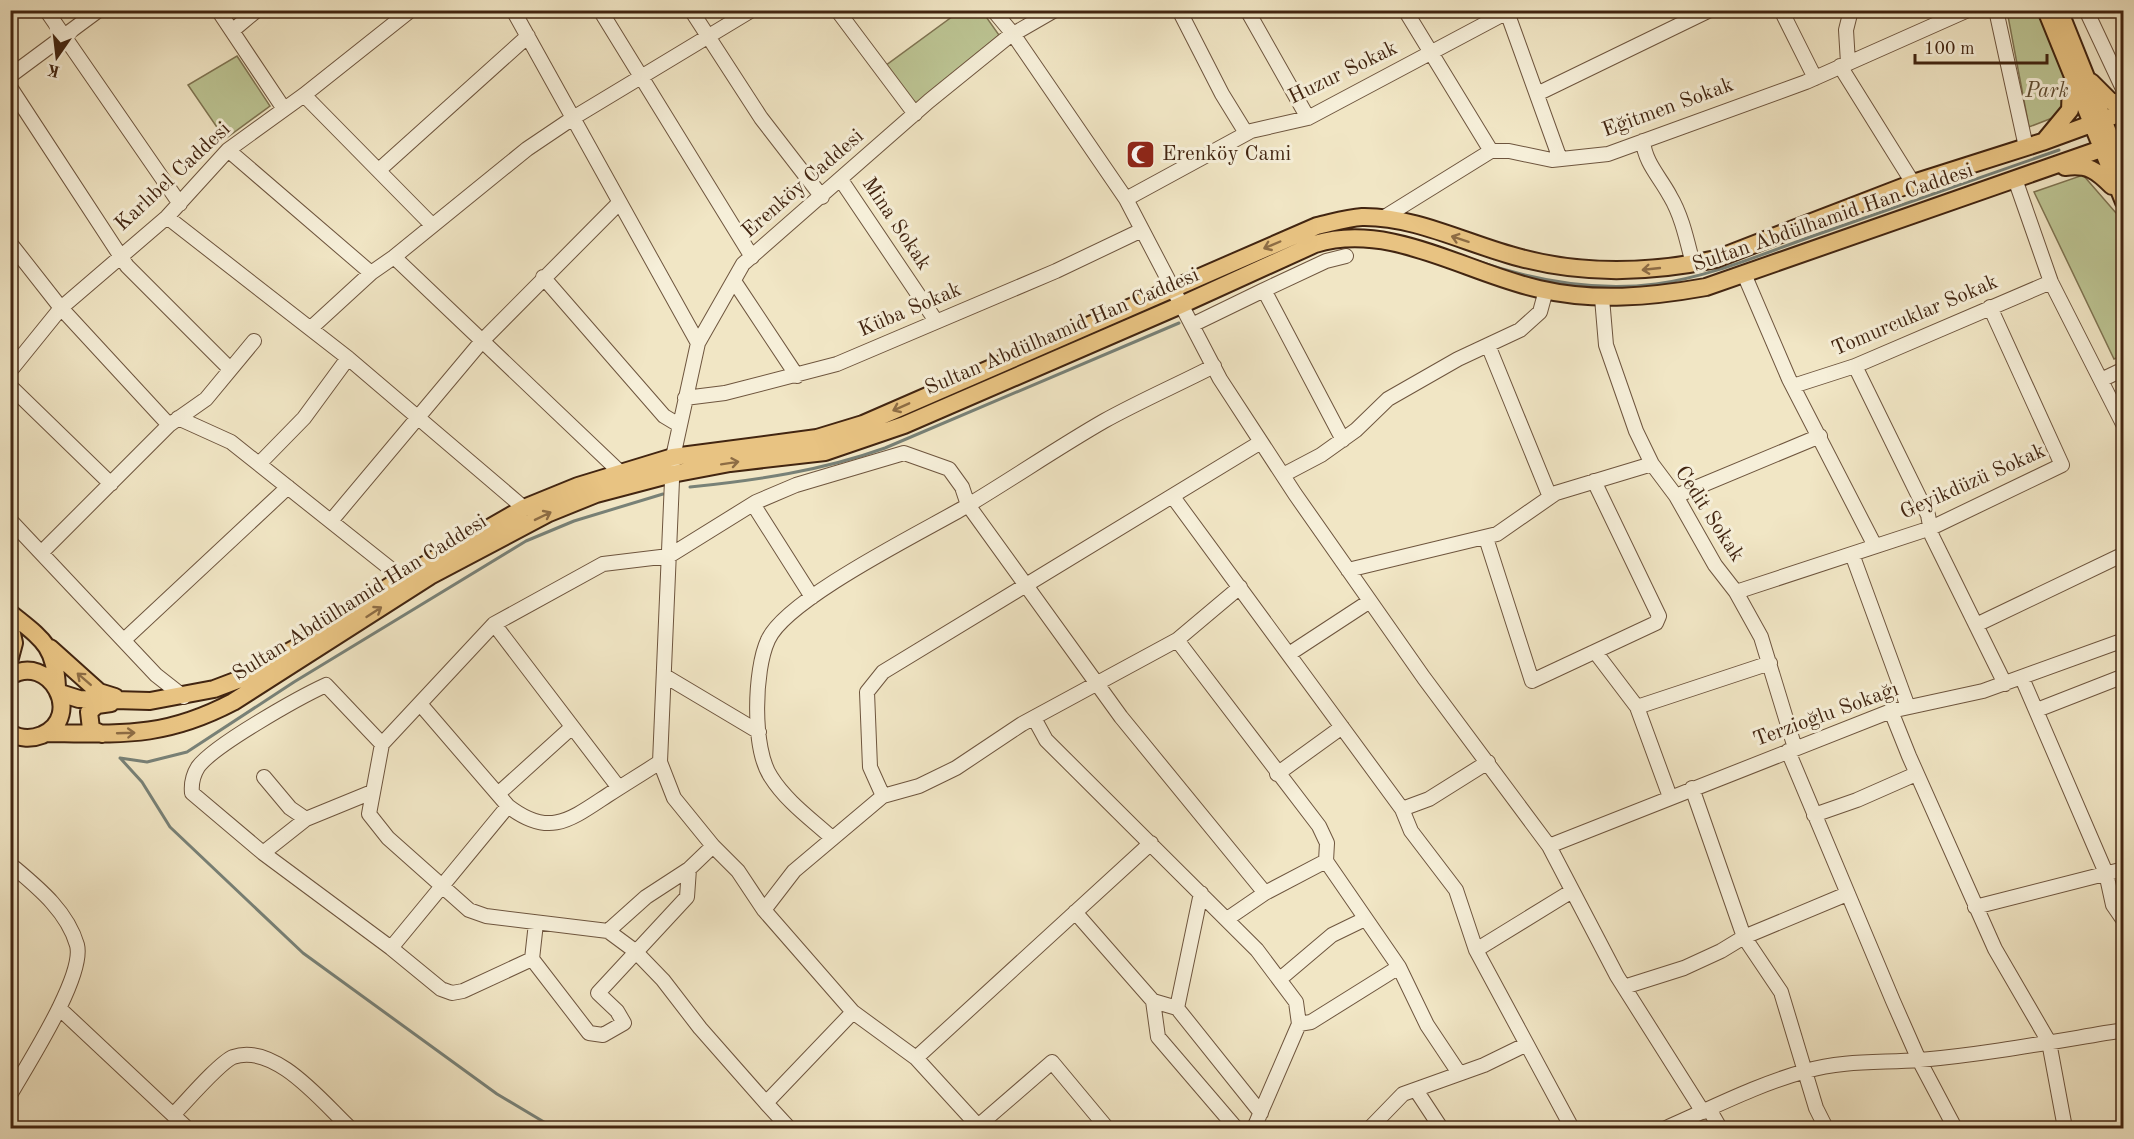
<svg xmlns="http://www.w3.org/2000/svg" width="2134" height="1139" viewBox="0 0 2134 1139" font-family="'Old Standard TT',serif">
<style>
.green{fill:#bcc493;stroke:#7f7452;stroke-width:1.5}
.lines{fill:none;stroke-linecap:round;stroke-linejoin:round}
.stream{stroke:#788177;stroke-width:3}
.minor-casing{stroke:#6e553e;stroke-width:16}
.major-casing{stroke:#422511;stroke-width:20}
.minor{stroke:#f6efd9;stroke-width:14}
.major{stroke:#e8c382;stroke-width:16}
.oneway{stroke:#8d6c44}
.labels{text-anchor:middle;dominant-baseline:central;stroke-width:6;stroke-linejoin:round;paint-order:stroke}
.street-label{font-size:21px;fill:#422511;stroke:#f6efd9}
.park-label{font-size:21px;font-style:italic;fill:#604d32;stroke:#f6efd9}
.poi-label{font-size:21px;fill:#422511;stroke:#f6efd9;text-anchor:start}
</style>
<rect width="100%" height="100%" fill="#f1e6c5"/>
<filter id="stains"><feTurbulence type="fractalNoise" baseFrequency=".00333" numOctaves="4"/><feColorMatrix values="0 0 0 0 .2 0 0 0 0 .09 0 0 0 0 .02 0 0 0 .5 -.17"/></filter>
<radialGradient id="worn" r=".72"><stop offset=".6" stop-color="#630" stop-opacity="0"/><stop offset="1" stop-color="#630" stop-opacity=".3"/></radialGradient>
<path class="green" d="M960,11H982L999,35L917,105L885,66Z
M2007,11H2039L2077,101L2073,110L2029,127Z
M237,56L270,106L225,139L188,85Z
M2083,175L2123,221V355L2114,359L2034,192Z"/>
<g class="lines">
<path class="stream" d="M1477,261C1535,281 1594,292 1656,284C1710,277 1762,254 1813,236C1895,208 1977,179 2059,150
M690,487C757,480 821,471 885,448L1179,323
M120,758L147,762L187,752L294,682L526,541L574,521L663,494
M121,759L142,782L170,827L303,953L497,1094L554,1128"/>
<defs>
<path id="minor" d="M46,10L180,204
M218,10L284,109
M513,10L698,343
M600,10L752,257
M691,10L761,118L822,197
M837,10L915,114
M993,10L1013,34L1126,199L1220,379L1295,494L1424,678L1549,846L1617,976L1703,1112
M1179,10L1222,94L1246,133
M1247,10L1308,118
M1405,10L1491,151
M1781,10L1815,78
M1996,10L2026,147
M2086,10L2124,91
M1507,12L1560,159
M232,31L257,10
M1848,63L1846,30L1851,10
M1840,66L1913,183
M10,76L99,10
M10,87L127,266L230,369
M1537,94L1710,10
M304,95L432,225
M1643,141C1645,163 1660,177 1670,196C1682,216 1687,241 1693,264
M228,150L371,273
M379,170L528,36
M2015,179L2051,282L2124,426
M841,180L936,321
M1126,199L1251,131L1308,118L1511,10
M167,217L348,358L524,508
M1383,218L1491,151H1509L1552,160L1608,154L1806,82L1968,10
M10,243L61,308L169,425
M394,257L621,473
M1744,274L1789,379L1875,546
M543,277L664,416L679,425
M734,281L797,376
M1602,298L1606,345L1636,431L1652,464L1676,496L1715,565L1736,592L1761,637L1795,748
M1192,325L1264,290
M311,328L371,273L394,257L527,149L573,118L752,10
M1488,345L1550,497
M1855,366L1928,515L1932,536L2005,684
M10,371L61,308L167,217L228,150L304,95L411,10
M2101,380L2124,369
M10,386L111,484
M1793,386L1855,366L2051,282
M685,398L725,393L837,364L1056,271L1142,230
M178,418L231,442L402,578
M1343,440L1264,290L1326,261L1346,256
M259,464L304,418L348,358
M1283,475L1321,455L1356,430L1388,399L1458,359L1520,330L1540,312L1546,290
M1676,496L1820,436
M1173,497L1402,809L1411,831L1456,890L1476,950L1572,1128
M753,504L812,597
M10,520L156,675L184,697
M331,521L482,341L619,203
M1486,538L1532,681L1656,623L1659,616L1594,481
M42,552L169,425L206,399L254,341
M1852,554L1908,707
M1348,570L1497,534L1556,493L1652,464
M1736,592L1931,528L2062,465L1990,307
M494,624L619,788
M1976,625L2124,554
M124,640L288,487
M1177,640L1319,826L1327,843L1326,861L1399,967L1427,1025L1459,1073
M1596,653L1637,707L1670,797
M1289,654L1370,601
M665,676L759,732
M2022,678L2106,873L2113,905L2124,921
M421,705L508,806C549,838 570,820 608,795C625,784 643,773 660,762
M1637,707L1770,663
M2037,710L2124,676
M1891,711L1909,756L1995,949L2049,1042L2065,1128
M1034,718L1046,740L1257,950L1296,1002L1299,1024L1254,1128
M382,744L326,685C300,697 214,745 198,767C193,775 191,783 192,793L263,853L391,948L441,989L452,993L463,991L532,959
M1788,751L1893,1001L1919,1060L1955,1128
M1277,774L1342,727
M264,777L290,808L306,819
M1692,788L1744,937L1781,992L1816,1108L1826,1128
M498,794L571,728
M883,796L870,767L867,692L883,672L1261,442
M1402,809L1429,799L1488,762
M1814,815L1857,800L1916,774
M832,838C811,819 786,801 771,777C752,749 754,670 768,640C786,599 922,532 965,507C1012,479 1057,448 1104,421C1140,401 1177,385 1214,366
M1549,846L1891,711L1983,691L2124,640
M263,853L306,819L372,792
M10,864C36,886 67,910 77,945C85,976 27,1065 10,1095
M1975,907L2124,869
M764,910L794,871L883,796L919,786L956,768L1022,724L1177,640L1240,587
M1075,912L1153,1001L1177,1008L1261,1113
M1227,919L1265,893L1326,861
M536,923L532,959L589,1033L603,1035L624,1023L617,1011L598,993L687,897L689,869
M608,931L646,897L689,869L713,846
M391,948L508,806
M1476,950L1572,891
M1280,979L1332,935L1365,919
M1624,987L1684,968L1721,951L1744,937L1847,894
M1153,1001L1158,1037L1236,1128
M59,1008L187,1128
M1177,1008L1201,893
M1299,1024L1311,1022L1399,967
M916,1058L1151,843
M1416,1090L1441,1128
M766,1103L700,1028L663,980L635,951L608,931L486,916L469,910L388,838L369,814L382,744L494,624L603,564L669,556L756,502L796,485L904,453L949,469L962,487L968,505L1121,717L1265,893
M1709,1109L1720,1128
M173,1115C185,1103 219,1063 233,1057C275,1042 323,1103 350,1128
M978,1126L1052,1062L1107,1128
M789,1128L766,1103L853,1012
M980,1128L916,1058L853,1012L764,910L738,871L713,846L674,798L660,762L673,457L698,343L743,264L929,101L1008,37L1055,10
M1370,1128L1403,1094L1484,1065L1525,1045
M1666,1128C1712,1108 1758,1084 1806,1071C1843,1060 1882,1063 1920,1060C1988,1054 2056,1041 2124,1030"/>
<path id="major" d="M2046,10L2124,202
M2059,10L2124,172
M2091,82L2110,101L2124,105
M2046,139L2070,110L2071,84
M2065,167C2088,164 2096,170 2112,186
M10,613C42,639 55,645 57,687
M10,625L14,643L10,658
M50,648L99,692L115,697
M10,676C49,652 85,716 42,735C32,739 20,739 10,733
M60,693L79,699L150,701L214,689L243,678L294,649L402,578L524,508L578,486L673,457L817,438L863,424L1317,226C1331,223 1347,218 1362,217C1416,216 1469,245 1521,258C1585,275 1651,273 1716,259L1913,183L2042,142L2124,112
M47,733C122,734 164,738 233,702L430,576L549,513L596,494L672,474L730,463L825,452L904,425L1181,305L1315,244C1390,221 1466,273 1539,289C1595,302 1650,297 1706,287L2124,141
M102,734L91,729L89,712L97,705L111,703"/>
</defs>
<use href="#minor" class="minor-casing"/>
<use href="#major" class="major-casing"/>
<use href="#minor" class="minor"/>
<use href="#major" class="major"/>
</g>
<defs><path id="oneway-shaft" d="M-6 0H5M1.5-3L5.5 0L1.5 3" fill="none" stroke-width="1.6" stroke-linecap="round" stroke-linejoin="round" transform="scale(1.5)"/></defs>
<g class="oneway">
<use href="#oneway-shaft" transform="translate(1460 239) rotate(-162)"/>
<use href="#oneway-shaft" transform="translate(1272 245) rotate(157)"/>
<use href="#oneway-shaft" transform="translate(1651 269) rotate(174)"/>
<use href="#oneway-shaft" transform="translate(901 407) rotate(156)"/>
<use href="#oneway-shaft" transform="translate(730 463) rotate(-9)"/>
<use href="#oneway-shaft" transform="translate(543 516) rotate(-26)"/>
<use href="#oneway-shaft" transform="translate(374 612) rotate(-33)"/>
<use href="#oneway-shaft" transform="translate(84 679) rotate(-139)"/>
<use href="#oneway-shaft" transform="translate(126 733) rotate(-2)"/>
</g>
<defs>
<symbol id="mosque-square" viewBox="-11 -11 22 22"><rect x="-9" y="-9" width="18" height="18" rx="4" fill="#8f2418" stroke="#f6efd9"/><path d="M3.5-4.9A6 6 0 1 0 3.5 4.9A5 5 0 1 1 3.5-4.9Z" fill="#fff"/></symbol>
</defs>
<g fill-rule="evenodd">
<use href="#mosque-square" x="1124" y="138" width="33" height="33"/>
</g>
<g class="labels">
<g class="street-label">
<text transform="translate(1343 73) rotate(-26)">Huzur Sokak</text>
<text transform="translate(1668 108) rotate(-20)">Eğitmen Sokak</text>
<text transform="translate(173 177) rotate(-43)">Karlıbel Caddesi</text>
<text transform="translate(803 184) rotate(-41)">Erenköy Caddesi</text>
<text transform="translate(1833 218) rotate(-19)">Sultan Abdülhamid Han Caddesi</text>
<text transform="translate(896 224) rotate(56)">Mina Sokak</text>
<text transform="translate(910 310) rotate(-23)">Küba Sokak</text>
<text transform="translate(1915 316) rotate(-23)">Tomurcuklar Sokak</text>
<text transform="translate(1062 332) rotate(-23)">Sultan Abdülhamid Han Caddesi</text>
<text transform="translate(1973 482) rotate(-24)">Geyikdüzü Sokak</text>
<text transform="translate(1709 514) rotate(57)">Cedit Sokak</text>
<text transform="translate(360 598) rotate(-32)">Sultan Abdülhamid Han Caddesi</text>
<text transform="translate(1826 715) rotate(-20)">Terzioğlu Sokağı</text>
</g>
<g class="park-label">
<text x="2047" y="91">Park</text>
</g>
<g class="poi-label">
<text x="1162" y="154">Erenköy Cami</text>
</g>
</g>
<rect width="2134" height="1139" fill="none" stroke="#f1e6c5" stroke-width="36"/>
<rect x="12" y="12" width="2110" height="1115" fill="none" stroke="#422511" stroke-width="3"/>
<rect x="18" y="18" width="2098" height="1103" fill="none" stroke="#422511" stroke-width="1.5"/>
<g transform="translate(57 57) rotate(194)" stroke="#f6efd9" stroke-width="4.5" paint-order="stroke">
<path d="M0-4.5L10 22L0 15L-10 22Z" fill="#422511"/>
<text y="-9" font-size="16" font-weight="bold" text-anchor="middle" fill="#422511">K</text>
</g>
<path d="M1915 54v9h132v-9" fill="none" stroke="#422511" stroke-width="3"/>
<text x="1924" y="54" font-size="18" fill="#422511" stroke="#f6efd9" stroke-width="4.5" paint-order="stroke">100 m</text>
<rect width="100%" height="100%" filter="url(#stains)"/>
<rect width="100%" height="100%" fill="url(#worn)"/>
</svg>
